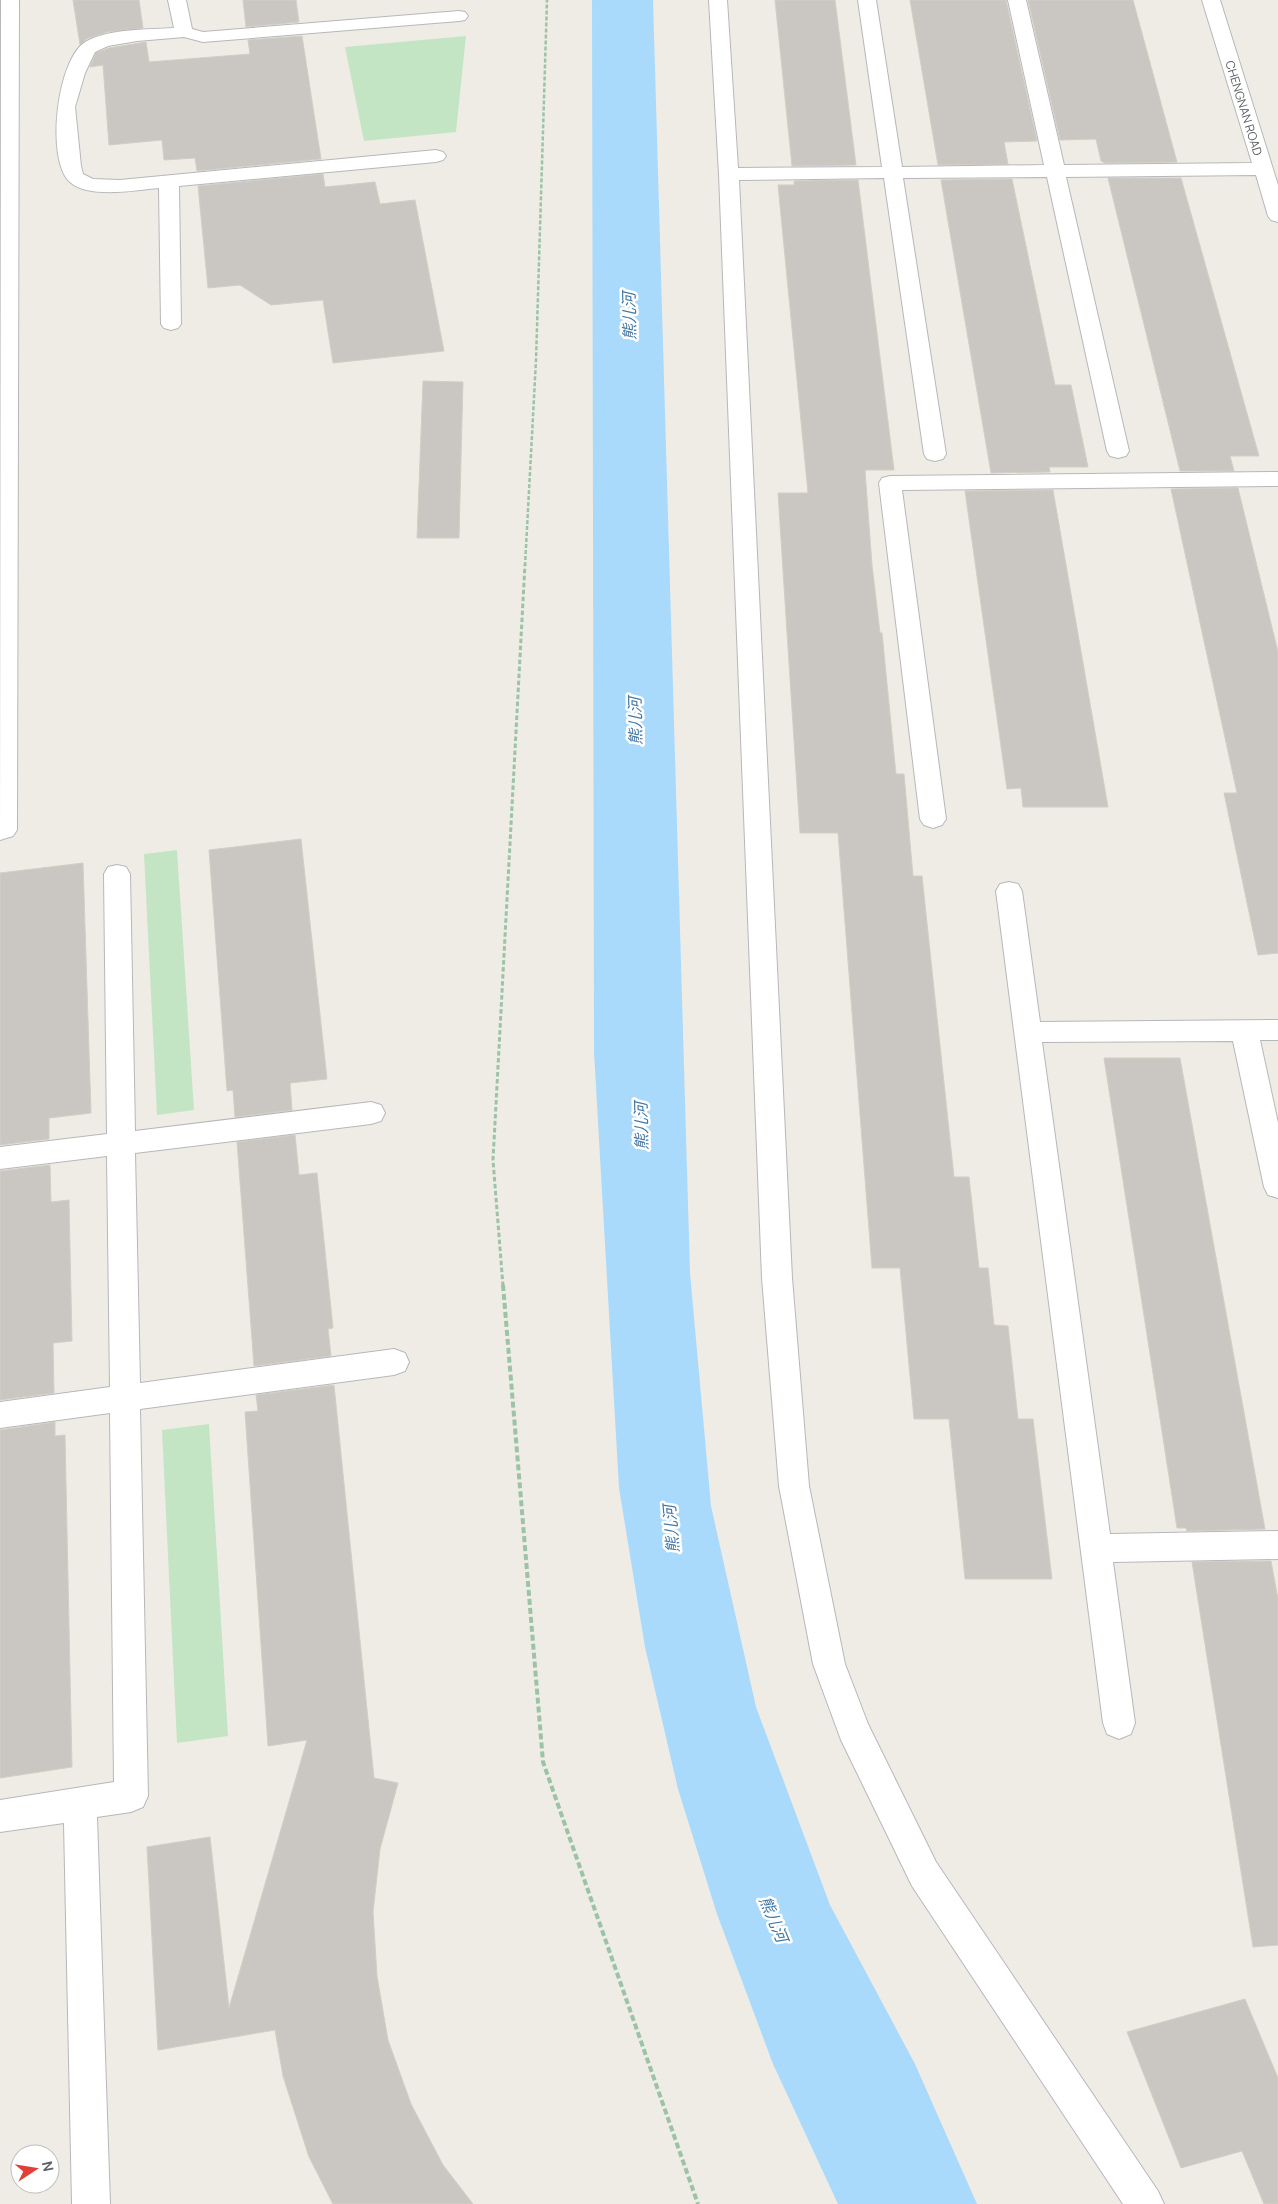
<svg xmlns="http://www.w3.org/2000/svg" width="1278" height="2204" viewBox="0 0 1278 2204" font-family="Manrope,'Noto Sans SC',sans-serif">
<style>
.green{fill:#c4e5c3}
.water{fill:#a9dafb}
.building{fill:#cac7c2;stroke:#d3cec4}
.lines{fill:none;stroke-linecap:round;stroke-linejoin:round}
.minor-casing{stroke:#b5b8bb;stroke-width:2}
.path-far2{stroke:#9bc3a5;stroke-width:2.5;stroke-dasharray:4 2;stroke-linecap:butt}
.path-far1{stroke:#9bc3a5;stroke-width:3;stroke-dasharray:4.5 2.5;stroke-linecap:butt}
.path{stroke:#9bc3a5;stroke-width:4;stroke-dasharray:6 3;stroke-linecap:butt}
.minor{fill:#fff;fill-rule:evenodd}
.labels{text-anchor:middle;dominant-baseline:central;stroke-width:5;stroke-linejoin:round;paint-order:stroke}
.far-street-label{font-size:12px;fill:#5d6165;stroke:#fff}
.water-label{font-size:16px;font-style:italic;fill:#4276a4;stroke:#fff}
</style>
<rect width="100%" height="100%" fill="#efece5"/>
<path class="green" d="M466,36L456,132L364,141L345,47Z
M177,850L194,1110L157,1115L144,854Z
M209,1424L228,1736L177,1743L162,1430Z"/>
<path class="water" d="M592,0H653L690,1273L711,1506L756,1707L830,1905L915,2064L977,2204H838L773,2064L717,1914L678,1789L645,1647L619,1488L594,1052Z"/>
<path class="building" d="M73,0H139L143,28L107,32L86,39L80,45Z
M243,0H296L299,22L246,27Z
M775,0H835L856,165L792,166Z
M910,0H1006L1037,141L1004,142L1008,164L938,165Z
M1028,0H1133L1177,162L1105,163L1101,161L1096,139L1060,140Z
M302,36L321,159L197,171L195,158L164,160L162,140L109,145L103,65L90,67L96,53L109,48L146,42L149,62L250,54L248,40Z
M323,174L325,187L375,182L380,204L415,200L444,351L333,363L323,300L271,305L240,285L208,288L198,186Z
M1108,178H1181L1259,456H1230L1234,471H1180Z
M1012,179L1055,385H1071L1088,467H1049L1050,472L991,473L941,180Z
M858,180L894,470H865L872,565L880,633H882L896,774H904L913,876H922L954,1177H969L979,1268H988L994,1325L1008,1326L1018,1419H1033L1052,1579H965L949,1419H914L900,1268H872L838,833H800L778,493H808L778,185H794V181Z
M423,381L463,382L459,538H417Z
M1238,488L1278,652V953L1258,955L1224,793H1237L1171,489Z
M1053,490L1108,807H1023L1021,788L1007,789L965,491Z
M301,839L327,1079L290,1083L292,1110L235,1117L233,1090L227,1091L209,850Z
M83,863L91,1113L49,1118V1139L0,1145V873Z
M1104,1058H1180L1265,1529L1187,1531L1186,1528H1177Z
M295,1135L299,1175L317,1173L333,1328L328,1329L331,1356L254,1366L237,1142Z
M50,1165L51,1202L69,1200L72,1341L53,1343L54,1393L0,1400V1171Z
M334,1385L374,1778L398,1783L380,1849L373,1912L377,1976L388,2040L411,2104L443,2165L473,2204H333L309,2157L283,2076L275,2030L158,2050L147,1847L210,1837L229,2008L307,1740L268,1746L245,1412L258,1411L256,1395Z
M55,1422V1436L65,1435L72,1767L0,1778V1430Z
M1271,1561L1278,1599V1945L1253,1947L1192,1562Z
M1245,1999L1278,2078V2204H1264L1242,2151L1181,2168L1127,2032Z"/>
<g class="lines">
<defs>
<path id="minor" d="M1,0H19L17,830L13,836L0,840Z
M168,0H186L192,29L203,32L459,11L465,12L468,16L465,20L459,21L203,42L184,37L137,41L108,46L95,52L85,73L75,107L81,166L83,174L93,179L120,180L436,150L443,152L446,156L443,160L436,162L179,186L181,324L178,328L171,330L164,328L161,324L159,188C136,190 88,199 70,182C45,160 57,56 87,41C112,28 147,30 174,28Z
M709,0H727L738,168L882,167L858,0H876L902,167L1044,165L1008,0H1026L1064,165L1252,163L1202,0H1220L1278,185V222L1271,220L1268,216L1256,175L1066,177L1129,451L1126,456L1118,458L1110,456L1107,451L1047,177L903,178L946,454L943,459L935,461L927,459L924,454L884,178L739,180L792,1278L809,1486L845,1664L868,1724L936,1862L1158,2191L1164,2204H1123L912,1886L841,1740L813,1664L779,1486L762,1278L719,174Z
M1278,472V486L902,490L946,819L942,825L933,828L924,825L920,819L879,483L882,478L890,476Z
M117,865L126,867L130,874L135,1131L371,1102L381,1105L385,1113L381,1121L371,1124L135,1153L140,1383L394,1349L405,1353L409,1362L405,1371L394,1375L140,1409L148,1796L143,1807L131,1812L97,1817L110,2204H72L64,1823L0,1832V1800L114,1782L110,1413L0,1428V1402L110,1387L107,1156L0,1169V1147L107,1134L104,874L108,867Z
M1009,882L1018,884L1022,891L1040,1022L1278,1020V1040H1260L1278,1123V1198L1268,1195L1264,1187L1233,1041L1042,1042L1110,1534L1278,1531V1559L1113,1562L1135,1723L1131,1734L1119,1739L1107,1734L1103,1723L996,891L1000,884Z"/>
</defs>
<use href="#minor" class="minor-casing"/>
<path class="path-far2" d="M525,566L536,360L547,0"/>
<path class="path-far1" d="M503,1286L493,1160L525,564"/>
<path class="path" d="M503,1285L543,1762L698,2204"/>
<use href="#minor" class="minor"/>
</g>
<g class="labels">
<g class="far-street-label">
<text transform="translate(1244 108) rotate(73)">CHENGNAN ROAD</text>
</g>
<g class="water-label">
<text transform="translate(629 316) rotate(-91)">熊儿河</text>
<text transform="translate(635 721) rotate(-91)">熊儿河</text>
<text transform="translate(641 1126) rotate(-91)">熊儿河</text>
<text transform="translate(671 1529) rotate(-95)">熊儿河</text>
<text transform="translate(774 1919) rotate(67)">熊儿河</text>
</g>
</g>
<g transform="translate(35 2169) rotate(78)"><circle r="24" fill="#ffffff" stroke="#bec0c1"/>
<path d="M0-4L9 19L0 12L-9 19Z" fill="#e13f38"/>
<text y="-8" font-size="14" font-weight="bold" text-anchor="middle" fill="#5d6165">N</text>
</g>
</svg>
